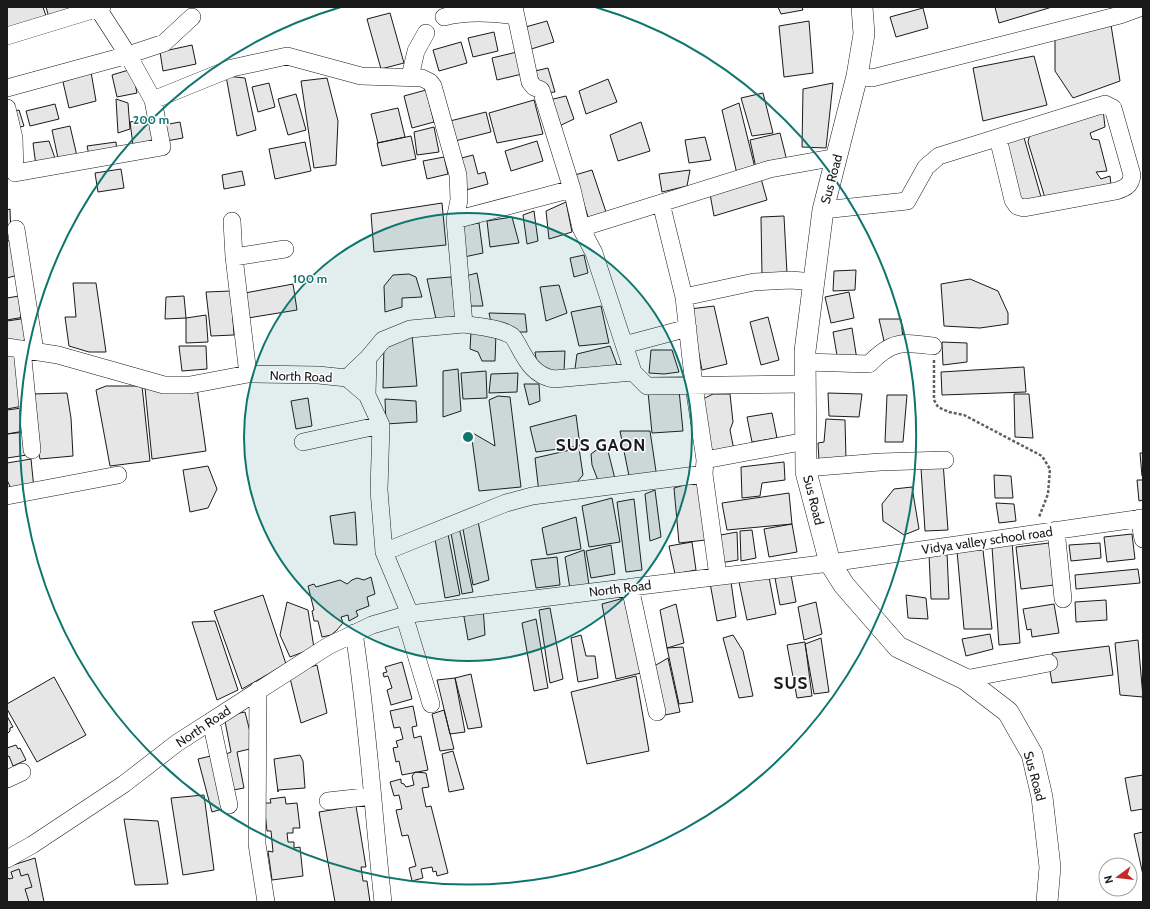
<svg xmlns="http://www.w3.org/2000/svg" width="1150" height="909" viewBox="0 0 1150 909" font-family="Cabin,sans-serif">
<style>
.building{fill:#e6e6e6;stroke:#1a1a1a}
.lines{fill:none;stroke-linecap:round;stroke-linejoin:round}
.minor-casing{stroke:#1a1a1a;stroke-width:18}
.major-casing{stroke:#1a1a1a;stroke-width:22}
.path{stroke:#5f5f5f;stroke-width:2.5;stroke-dasharray:3 2;stroke-linecap:butt}
.minor{stroke:#fff;stroke-width:17}
.major{stroke:#fff;stroke-width:21}
.ring{fill:none;stroke:#0f766e;stroke-width:2}
.labels{text-anchor:middle;dominant-baseline:central;stroke-width:3;stroke-linejoin:round;paint-order:stroke}
.street-label{font-size:13px;fill:#1a1a1a;stroke:#fff}
.district-label{font-size:17px;font-weight:bold;letter-spacing:1px;fill:#1a1a1a;stroke:#fff}
.centre{fill:#0f766e;stroke:#fff;stroke-width:2}
.ring-label{font-size:12px;text-anchor:middle;font-weight:bold;fill:#0f766e;stroke:#fff;stroke-width:3;stroke-linejoin:round;paint-order:stroke}
</style>
<rect width="100%" height="100%" fill="#fff"/>
<path class="building" d="M7,7H43L47,19L7,31Z
M46,7H91L50,21Z
M778,7H802L803,10L781,14Z
M995,7H1052L999,23Z
M923,8L928,28L896,37L890,17Z
M390,13L404,63L381,69L367,19Z
M547,21L554,42L528,50L522,28Z
M809,21L813,73L784,77L779,26Z
M1111,25L1120,81L1073,98L1055,71V35Z
M494,32L498,51L473,57L468,38Z
M461,42L467,63L439,71L433,50Z
M192,45L196,64L163,71L160,52Z
M517,52L522,74L497,80L492,58Z
M1034,56L1047,105L983,121L973,68Z
M548,68L555,92L544,93L535,71Z
M132,69L137,93L117,97L112,75Z
M91,72L96,101L69,108L63,82Z
M226,76L245,78L256,130L237,136Z
M327,78L338,121L336,165L314,168L301,81Z
M608,79L617,102L586,114L579,91Z
M269,83L275,107L258,112L252,87Z
M833,83L826,148L802,147L803,89Z
M426,90L434,122L412,128L404,96Z
M763,93L773,133L752,136L741,98Z
M296,94L306,130L288,135L278,99Z
M566,96L574,119L555,128L549,100Z
M116,99L128,103L130,129L118,133Z
M534,100L543,134L497,143L489,113Z
M739,103L755,168L737,174L722,110Z
M55,104L59,119L30,126L26,111Z
M398,108L405,137L378,143L371,114Z
M1103,109L1105,127L1090,133L1092,139L1099,140L1107,171L1096,172L1101,179L1110,176L1111,185L1045,198L1028,142L1031,130Z
M19,110L24,126L14,129L9,113Z
M486,112L491,132L455,141L450,121Z
M150,119L154,142L133,145L130,122Z
M180,122L183,138L161,142L158,126Z
M641,122L650,151L618,161L610,135Z
M70,126L77,156L59,163L52,130Z
M434,127L439,152L417,155L414,132Z
M780,133L787,161L756,168L750,140Z
M1023,134L1041,197L1018,203L1005,140Z
M411,136L416,159L382,166L377,143Z
M705,137L711,160L689,163L685,140Z
M49,141L56,161L36,166L33,143Z
M537,141L543,161L511,171L505,151Z
M116,142L117,152L89,155L87,146Z
M305,142L311,171L275,179L269,149Z
M473,155L478,174L485,172L488,184L466,190L458,159Z
M444,157L448,174L427,179L423,161Z
M121,169L124,188L98,192L95,173Z
M592,170L607,215L589,220L575,175Z
M690,170L687,186L662,192L659,174Z
M242,171L245,185L224,189L222,175Z
M760,175L767,200L714,216L710,194Z
M566,202L572,232L549,239L546,211Z
M442,203L446,245L374,252L371,214Z
M10,209L11,236L7,237V210Z
M534,211L538,241L527,244L523,215Z
M784,216L787,274L762,276L761,217Z
M512,217L519,243L490,247L487,221Z
M479,223L483,253L464,257L460,226Z
M15,240L18,275L7,278V241Z
M584,255L588,273L574,277L570,258Z
M856,270L855,290L833,291L834,271Z
M477,273L483,306H467L462,277Z
M409,274L416,277L422,297L402,298V307L385,312L384,286L393,275Z
M451,277L457,318L436,319L427,279Z
M970,279L998,291L1008,313V324L980,328L944,326L941,284Z
M73,283H96L106,352H89L69,346L65,317H76Z
M293,284L297,310L248,318L245,293Z
M559,285L567,313L546,321L540,287Z
M231,291L234,335L211,336L206,292Z
M849,292L854,318L831,323L825,297Z
M19,296L21,319L7,321V298Z
M184,296L186,318L165,319L166,297Z
M601,306L609,343L579,346L571,312Z
M714,306L727,364L702,370L690,309Z
M489,313L525,314L527,332H503L492,327Z
M206,315L208,342L186,343V318Z
M24,317L26,340L7,343V320Z
M768,317L779,360L761,365L750,322Z
M879,319H901L903,339L884,341Z
M852,328L857,360L838,361L833,332Z
M471,332L496,333L495,361H482L478,352L470,349Z
M412,335L417,386L383,388L384,344Z
M942,342L967,343V362L943,365Z
M179,346H206L207,369L182,371Z
M610,346L619,370L574,376L577,354Z
M651,350H672L679,372L664,374L649,373Z
M20,351L23,406L7,409V354Z
M565,351L564,371L538,370L535,352Z
M1024,367L1026,392L942,395L941,372Z
M458,369L461,411L443,417V371Z
M486,371L487,398L463,399L461,373Z
M518,373L517,392L489,393L491,374Z
M524,384H539L540,401L529,405Z
M106,386H142L150,461L110,466L96,390Z
M145,388H197L206,451L152,459Z
M679,390L683,431L652,433L648,392Z
M67,393L71,418L73,456L40,459L32,424V394Z
M828,393L862,394L859,417L829,416Z
M713,394H730L733,422L730,430L734,450L710,451L701,400Z
M1014,394H1029L1033,438L1015,437Z
M887,395H907L903,442H885Z
M498,396L510,397L521,487L479,491L471,432L495,446L489,400Z
M308,398L312,426L296,429L291,401Z
M385,399L416,401L417,422L386,424Z
M22,408L24,431L7,434V410Z
M772,413L777,438L752,442L747,417Z
M576,415L580,446L536,452L530,427Z
M826,419L845,420L846,460L819,461L818,443L824,442Z
M620,431H650L657,478L630,481Z
M25,432L27,455L7,458V434Z
M606,443L615,479L599,483L592,465L591,454Z
M579,448L583,475L571,489L539,493L535,458Z
M1140,453H1143V476H1142Z
M31,459L34,489L13,493L7,480V463Z
M784,462L785,480L762,483L760,496L742,498L741,467Z
M943,462L948,530L925,531L921,468Z
M208,466L217,489L208,508L190,512L183,470Z
M994,475L1011,476L1013,498H995Z
M702,480L706,540L679,543L674,488Z
M1137,480H1143V500L1139,501Z
M912,487L919,529L904,535L883,521L882,504L894,489Z
M655,490L661,537L650,541L645,494Z
M789,493L792,524L727,530L722,503Z
M612,498L620,542L589,547L582,506Z
M634,499L642,570L626,572L617,502Z
M996,503L1014,504L1016,521L999,523Z
M355,512L357,545L334,544L330,516Z
M576,517L581,549L547,555L542,528Z
M478,521L489,580L473,585L463,529Z
M792,524L797,552L769,557L764,529Z
M459,527L473,592L462,594L451,533Z
M752,530L756,558L741,561L740,531Z
M737,532L738,560L720,563L715,536Z
M448,534L460,595L445,598L435,539Z
M1132,534L1135,559L1107,562L1104,537Z
M692,542L696,570L675,574L669,546Z
M1012,542L1020,643L999,645L992,547Z
M1049,543L1054,585L1021,589L1016,547Z
M1100,543L1101,558L1071,561L1069,545Z
M611,545L615,574L591,578L586,551Z
M584,550L589,585L570,589L565,557Z
M983,550L992,629H964L957,551Z
M947,552L949,599H931L929,554Z
M557,557L560,585L536,588L531,560Z
M1138,569L1140,583L1076,589L1075,575Z
M791,575L796,602L780,605L775,578Z
M371,577L375,594L367,597L369,606L356,611L358,616L349,621L348,615L341,617L343,623L336,631L331,635L322,637L318,621H314L312,611L314,610L308,586L314,584L316,587L340,580L347,584L352,580L357,578L364,580Z
M769,577L776,614L747,620L739,582Z
M731,582L736,617L717,621L710,583Z
M263,595L286,664L242,689L214,611Z
M906,595L926,598L928,619L908,618Z
M624,598L641,673L616,679L602,604Z
M1106,600L1107,620L1076,622L1075,602Z
M287,602L308,610L314,648L290,657L280,635Z
M816,602L822,634L804,640L798,607Z
M676,604L684,643L667,648L660,610Z
M1054,604L1059,633L1032,637L1031,629L1027,630L1023,609Z
M483,607L485,635L468,640L463,611Z
M550,608L563,679L550,683L539,610Z
M536,619L548,688L534,691L522,623Z
M215,621L238,690L217,700L192,622Z
M990,634L993,649L966,656L962,639Z
M581,635L586,656H595L598,678L578,682L571,638Z
M733,635L743,651L753,696L739,698L723,638Z
M821,638L829,692L814,694L805,644Z
M1138,640L1143,697L1120,695L1115,643Z
M805,642L812,696L797,698L787,645Z
M1109,646L1113,675L1052,683L1049,665L1053,664L1052,653Z
M683,647L693,702L679,704L667,648Z
M668,658L680,712L660,716L651,668Z
M402,662L412,699L391,705L387,690L392,688L388,676L384,677L383,673L387,672L385,667Z
M317,665L327,713L301,723L289,674Z
M471,674L482,727L468,729L455,678Z
M636,676L649,751L587,764L571,692Z
M54,677L86,735L37,762L7,709V704Z
M455,678L465,732L450,734L437,680Z
M413,706L417,726L412,727L414,738L421,736L428,770L402,775L399,761L396,762L393,748L398,747L396,741L403,739L400,727L394,728L390,711Z
M444,710L454,749L440,751L432,714Z
M245,712L254,748L237,752L244,788L228,791L221,756L231,752L224,716Z
M7,716L13,727L10,728V731L7,734Z
M16,745L18,749L20,748L26,760L13,766L9,756L7,757V748Z
M453,751L464,789L449,792L442,754Z
M215,755L229,807L212,812L198,759Z
M300,755L303,761L305,788L278,790V792L274,759Z
M415,772L426,773L429,787L422,788L426,807L431,806L448,873L437,876L436,871L433,872L432,867L421,869L423,878L412,881L409,868L416,866L408,835L402,836L396,810L402,809L399,795L394,796L390,782L401,779V783L404,784L406,787L414,785L412,776Z
M1143,775V809L1131,811L1125,778Z
M204,795L214,870L183,875L171,798Z
M285,797L286,804L297,803L300,828H293V833H287L288,842H294V848L300,847L303,876L272,880L268,851L273,852L271,831H267L264,803H271L270,799Z
M356,806L366,867H361L363,881H367L370,902H335L319,812Z
M124,819L158,821L168,884L135,885Z
M1143,832V875L1134,834Z
M35,858L44,902H7V867Z
M19,869L21,876L28,874L32,887L25,889L29,902H7V877L9,879L13,878L11,872Z"/>
<g class="lines">
<defs>
<path id="minor" d="M514,7L530,82L534,87L541,90L572,189
M444,17C468,11 491,13 516,16
M7,36L102,7
M857,76L872,78L1120,15L1142,7
M410,77L416,51L426,33
M7,88L128,55L97,7
M153,100L232,68L287,56L361,76L422,78L430,82L433,86L458,175L459,200L455,220
M7,108L14,138L15,173L162,147L153,100L128,55L164,43L192,17
M661,203L684,297L694,386L705,460
M823,210L907,201L926,167L939,156L1105,104L1113,108L1132,175C1131,186 1125,188 1116,191L1024,208L1017,206L1013,200L998,138
M232,221L234,257L248,374
M581,228L594,253L633,372L647,386L806,384
M16,229L35,351
M234,257L285,249
M684,297L754,282L791,280L814,282
M464,324C478,327 499,327 512,336C515,339 517,343 519,347C527,362 535,376 554,379L633,372
M624,345L688,328
M7,347L58,355L164,385H190L248,374L318,375L347,378L367,395L381,425L379,490L384,552L410,614
M22,349L32,450
M805,362L869,364C892,340 902,342 933,346
M347,378L368,358L383,340L410,329L464,324L455,220L572,189L581,228L770,169L837,157
M367,395L368,358
M303,442L381,425
M806,468L880,462L945,460
M7,496L118,475
M1139,518L1143,539
M1056,530L1063,599
M384,552L506,503L532,496L704,474
M718,576L704,474L705,460L806,441
M630,587L657,712
M404,615L431,704
M354,633C368,722 373,812 383,902
M965,679L1049,663
M258,690L257,844L266,902
M211,721L229,805
M7,779L22,772
M328,801L373,796
M7,859L32,845L124,784L177,743L328,646L372,625L410,614L830,563L1143,518"/>
<path id="major" d="M862,7L864,34L857,76L823,210L805,351L806,472L830,563L844,585L898,647L965,679L1008,712L1032,754L1042,797L1050,867L1047,902"/>
</defs>
<use href="#minor" class="minor-casing"/>
<use href="#major" class="major-casing"/>
<path class="path" d="M934,360V400L938,407L949,412L964,415L1042,456L1050,469L1048,494L1039,517"/>
<use href="#minor" class="minor"/>
<use href="#major" class="major"/>
</g>
<circle cx="468" cy="437" r="224" fill="#0f766e" fill-opacity=".12"/>
<g class="ring">
<circle cx="468" cy="437" r="224"/>
<path d="M595 7A448 448 0 1 1 341 7"/>
</g>
<g class="labels">
<g class="street-label">
<text transform="translate(831 179) rotate(-75)">Sus Road</text>
<text transform="translate(301 376) rotate(2)">North Road</text>
<text transform="translate(814 500) rotate(76)">Sus Road</text>
<text transform="translate(987 540) rotate(-8)">Vidya valley school road</text>
<text transform="translate(620 588) rotate(-7)">North Road</text>
<text transform="translate(203 726) rotate(-34)">North Road</text>
<text transform="translate(1035 776) rotate(75)">Sus Road</text>
</g>
<g class="district-label">
<text x="601" y="445">SUS GAON</text>
<text x="791" y="683">SUS</text>
</g>
</g>
<circle cx="468" cy="437" r="6" class="centre"/>
<g class="ring-label">
<text x="151" y="124">200 m</text>
<text x="310" y="283">100 m</text>
</g>
<rect width="1150" height="909" fill="none" stroke="#1a1a1a" stroke-width="16"/>
<g transform="translate(1118 877) rotate(255)"><circle r="19" fill="#ffffff" stroke="#a3a3a3"/>
<path d="M0-3L7 15L0 10L-7 15Z" fill="#c62828"/>
<text y="-6" font-size="11" font-weight="bold" text-anchor="middle" fill="#1a1a1a">N</text>
</g>
</svg>
